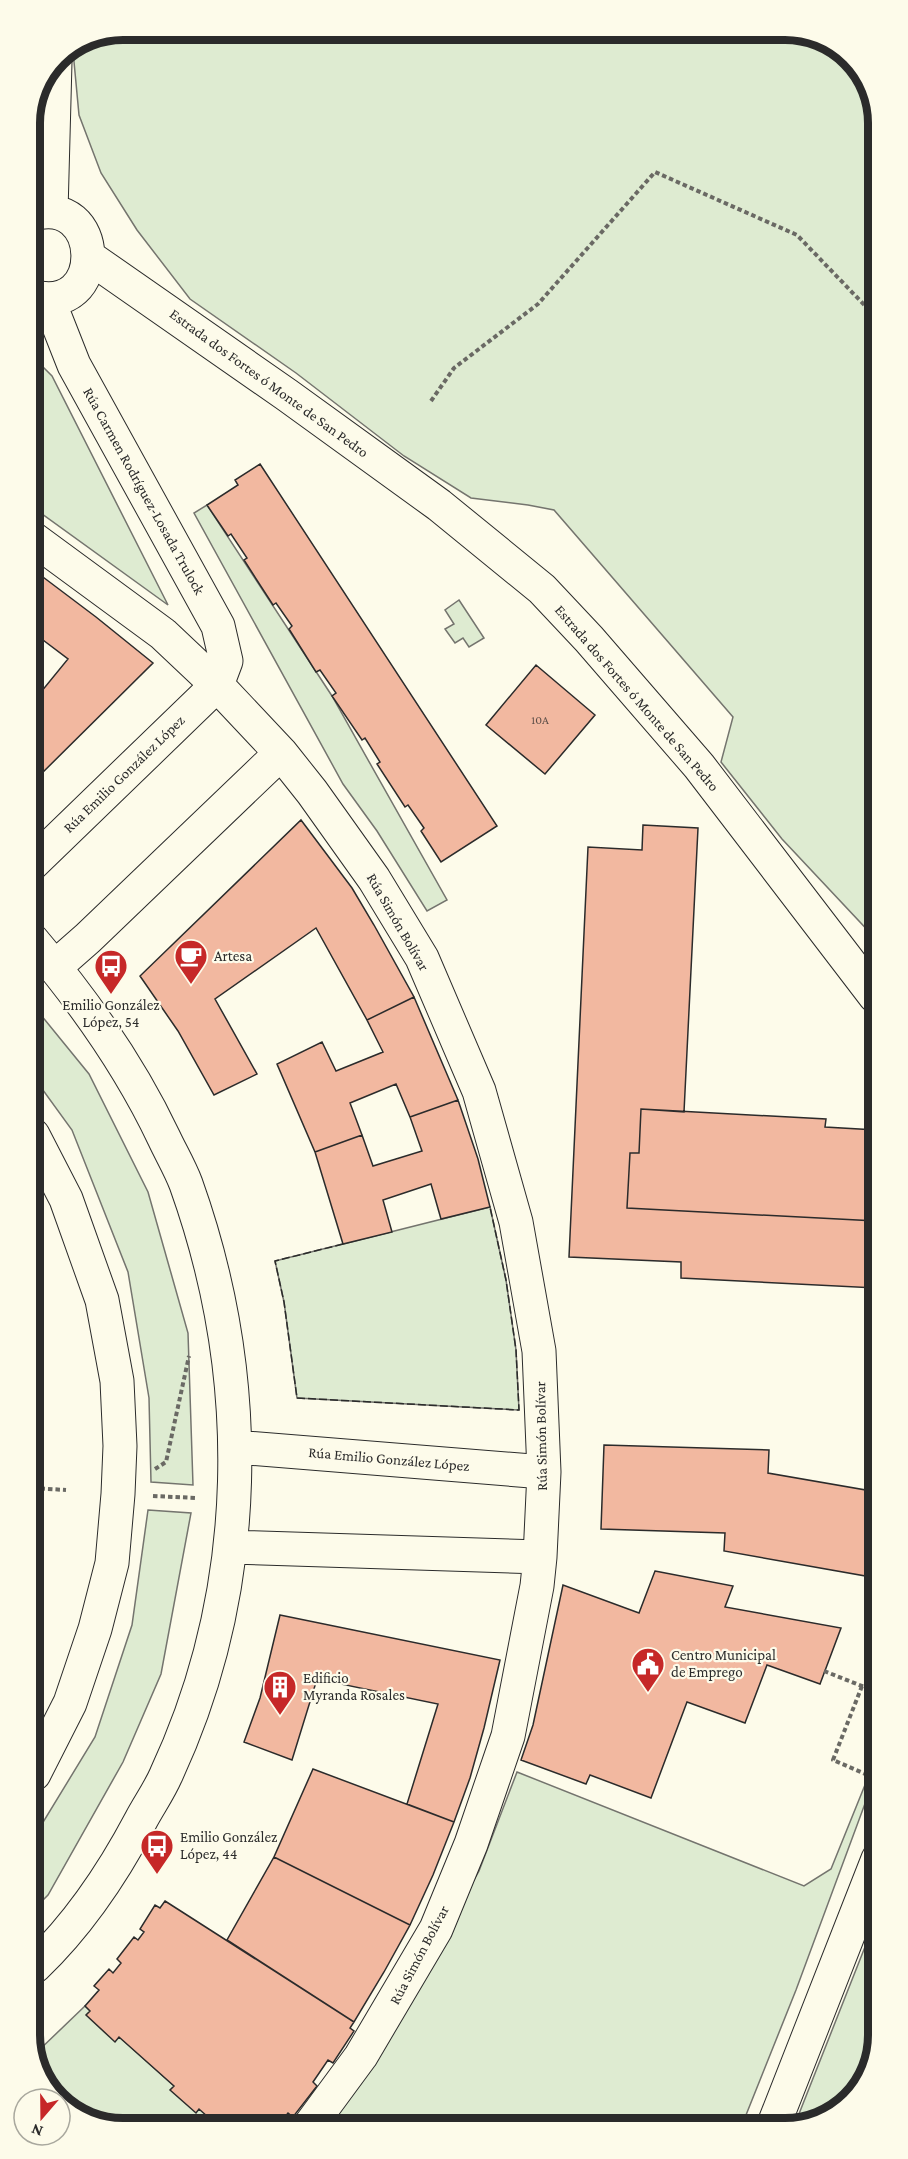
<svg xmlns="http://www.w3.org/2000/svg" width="908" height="2159" viewBox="0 0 908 2159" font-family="'Crimson Pro',serif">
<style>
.green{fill:#deebd1;stroke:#74746e;stroke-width:1.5}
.building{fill:#f2b8a0;stroke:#2b2b2b;stroke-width:1.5}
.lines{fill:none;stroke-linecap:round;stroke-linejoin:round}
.minor-casing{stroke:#2b2b2b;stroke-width:35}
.path{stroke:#6a6964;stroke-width:4;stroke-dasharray:4.5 3;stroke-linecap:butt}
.minor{stroke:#fdfbea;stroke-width:33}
.fence{stroke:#2b2b2b;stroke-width:1.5;stroke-dasharray:8 3;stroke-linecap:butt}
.labels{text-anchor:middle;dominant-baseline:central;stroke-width:4.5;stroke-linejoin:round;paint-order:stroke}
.number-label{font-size:12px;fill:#5d4e48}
.street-label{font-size:15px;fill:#2b2b2b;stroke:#fdfbea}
.poi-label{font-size:15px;fill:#2b2b2b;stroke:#fdfbea;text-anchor:start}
.rim{fill:none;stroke:#2b2b2b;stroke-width:8}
</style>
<rect width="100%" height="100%" fill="#fdfbea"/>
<path class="green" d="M123,30H791L842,49L873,94L875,938L782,839L721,762L733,717L554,510L528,505L471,498L404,456L296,373L190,299L137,230L101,173L79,115L73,51Z
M31,355L52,376L168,605L31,506Z
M207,505L332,696L447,900L427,911L377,831L343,784L194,513Z
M459,600L484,638L469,647L463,638L455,643L445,629L454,624L445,610Z
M32,1004L89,1074L148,1192L188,1333L193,1485L151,1482L149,1398L128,1272L72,1130L32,1075Z
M490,1207L506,1280L516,1350L519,1410L297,1398L284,1302L275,1261Z
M33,1377L40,1415V1478H33Z
M148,1510L191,1513L161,1674L123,1762L48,1895L34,1909V1837L95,1737L132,1625Z
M517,1772L804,1886L831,1869L867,1780L873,1782L796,1990L742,2125L325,2127L379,2049L479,1871Z
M878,1914V2036L859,2092L814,2124H795Z
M85,2006L221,2128L117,2129L66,2110L35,2065V2054Z"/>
<path class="building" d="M260,464L497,826L441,862L421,831L424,828L408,805L405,807L377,764L380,762L365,738L362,740L332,696L336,693L320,670L316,672L289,629L292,626L276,603L273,605L244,560L247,558L231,534L228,536L207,505L238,485L235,480Z
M31,568L96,617L153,663L32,783V703L68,659L31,631Z
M536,665L595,715L545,774L486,725Z
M301,820L352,888L374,925L414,997L367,1020L316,928L215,999L257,1074L214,1095L178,1031L140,976Z
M643,825L698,828L684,1112L641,1109L639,1153H630L627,1208L876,1221V1288L681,1278V1262L569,1257L588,847L642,850Z
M414,997L458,1100L410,1117L396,1084L350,1103L362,1135L315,1152L277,1064L322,1042L336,1071L383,1052L367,1020Z
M458,1100L478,1159L490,1207L441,1219L431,1184L383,1200L392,1232L343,1244L315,1152L362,1135L373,1166L422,1151L410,1117Z
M641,1109L826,1119L825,1127L876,1130V1221L627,1208L630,1153H639Z
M33,1294L41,1322L33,1324Z
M604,1445L769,1450L768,1473L877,1492V1578L724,1551L725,1533L601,1529Z
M655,1571L733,1586L725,1607L841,1628L820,1684L767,1665L745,1723L687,1702L651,1798L590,1775L586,1784L521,1760L533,1725L563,1585L639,1613Z
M280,1615L500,1660L484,1728L470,1778L454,1822L407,1804L438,1704L317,1679L292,1760L244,1742L260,1698Z
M313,1769L454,1822L433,1875L410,1925L274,1857Z
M274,1857L410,1925L384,1972L354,2022L227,1940Z
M165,1901L354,2022L350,2028L354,2031L333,2063L328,2060L313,2082L317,2086L293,2117L288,2113L280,2123L284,2128H214L217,2125L199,2109L196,2113L170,2090L174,2086L119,2037L115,2042L86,2015L90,2011L85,2006L99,1990L94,1986L109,1969L113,1973L121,1963L117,1959L134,1937L138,1940L144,1932L140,1929L155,1905L160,1908Z"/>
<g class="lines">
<defs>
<path id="minor" d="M51,212L55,62
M30,215C105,190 109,319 31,296
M89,257L287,395L439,505L542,589L589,639L699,766L875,996
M31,537L163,634L217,685L281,753L312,792L374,879L422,958L479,1091L516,1222L539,1351L544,1472L540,1557L537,1586L508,1736L471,1844L436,1929L361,2056L308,2128
M32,864L217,685L226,661L218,626L74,365L48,299
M32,940C84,1001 130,1066 164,1138C171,1153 180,1168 186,1184C255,1377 253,1588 166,1775C159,1791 149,1805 141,1820C113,1873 78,1925 35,1966
M55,967L88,938L281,753
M33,1135L66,1199L102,1300L117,1381L120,1446L118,1494L112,1563L95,1629L70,1703L34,1774
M235,1447L544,1472
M231,1547L540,1557
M774,2124L878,1859"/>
</defs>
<use href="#minor" class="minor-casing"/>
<path class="path" d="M31,377L39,376
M431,401L454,368L538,304L655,172L797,235L874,315
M155,1469L166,1462L189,1356
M33,1488L66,1490
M153,1496L197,1498
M824,1671L877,1692
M862,1686L833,1760L877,1779"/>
<use href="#minor" class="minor"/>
<path class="fence" d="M343,1244L275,1261L284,1302L297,1398L519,1410L516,1350L506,1280L490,1207"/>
</g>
<defs>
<symbol id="cafe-pin" viewBox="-11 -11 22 30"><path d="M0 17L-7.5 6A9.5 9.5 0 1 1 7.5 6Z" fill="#c62828" stroke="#fdfbea"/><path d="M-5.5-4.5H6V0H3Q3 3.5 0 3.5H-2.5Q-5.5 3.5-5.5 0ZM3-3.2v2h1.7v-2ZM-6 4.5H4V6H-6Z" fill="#fff"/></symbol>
<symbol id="bus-pin" viewBox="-11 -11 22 30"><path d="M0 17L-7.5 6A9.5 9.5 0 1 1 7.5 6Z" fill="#c62828" stroke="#fdfbea"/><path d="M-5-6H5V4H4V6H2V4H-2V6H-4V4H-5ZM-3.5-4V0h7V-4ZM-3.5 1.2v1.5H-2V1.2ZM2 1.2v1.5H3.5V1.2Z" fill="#fff"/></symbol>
<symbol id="civic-pin" viewBox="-11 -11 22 30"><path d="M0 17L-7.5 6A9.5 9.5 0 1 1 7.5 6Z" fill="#c62828" stroke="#fdfbea"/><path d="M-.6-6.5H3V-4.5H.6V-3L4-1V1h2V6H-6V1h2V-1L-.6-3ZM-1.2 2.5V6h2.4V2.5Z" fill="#fff"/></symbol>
<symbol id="building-pin" viewBox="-11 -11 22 30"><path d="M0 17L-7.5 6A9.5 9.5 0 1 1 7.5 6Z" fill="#c62828" stroke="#fdfbea"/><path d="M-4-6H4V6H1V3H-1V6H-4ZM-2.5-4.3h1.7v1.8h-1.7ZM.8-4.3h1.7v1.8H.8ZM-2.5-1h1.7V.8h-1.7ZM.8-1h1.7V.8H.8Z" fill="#fff"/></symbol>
</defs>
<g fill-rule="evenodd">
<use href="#cafe-pin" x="172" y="937" width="38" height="52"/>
<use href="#bus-pin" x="92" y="947" width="38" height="52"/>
<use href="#civic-pin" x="629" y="1645" width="38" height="52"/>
<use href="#building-pin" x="261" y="1668" width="38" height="52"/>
<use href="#bus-pin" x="138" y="1827" width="38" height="52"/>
</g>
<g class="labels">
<g class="number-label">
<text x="540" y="720">10A</text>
</g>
<g class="street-label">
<text transform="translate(269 383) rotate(36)">Estrada dos Fortes ó Monte de San Pedro</text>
<text transform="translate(144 491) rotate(61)">Rúa Carmen Rodríguez-Losada Trulock</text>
<text transform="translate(637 698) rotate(49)">Estrada dos Fortes ó Monte de San Pedro</text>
<text transform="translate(124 774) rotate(-44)">Rúa Emilio González López</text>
<text transform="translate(398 922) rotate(60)">Rúa Simón Bolívar</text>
<text transform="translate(541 1436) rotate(-91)">Rúa Simón Bolívar</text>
<text transform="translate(389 1459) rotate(5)">Rúa Emilio González López</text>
<text transform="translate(419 1955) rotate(-62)">Rúa Simón Bolívar</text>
</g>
<g class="poi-label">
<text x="214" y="956">Artesa</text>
<text x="111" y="1005" text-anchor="middle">Emilio González<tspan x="111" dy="17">López, 54</tspan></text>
<text x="671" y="1655">Centro Municipal<tspan x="671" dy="17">de Emprego</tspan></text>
<text x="303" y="1678">Edificio<tspan x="303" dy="17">Myranda Rosales</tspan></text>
<text x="180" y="1837">Emilio González<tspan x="180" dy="17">López, 44</tspan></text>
</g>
</g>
<path d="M0 0H908V2159H0ZM123 40H785A83 83 0 0 1 868 123V2035A83 83 0 0 1 785 2118H123A83 83 0 0 1 40 2035V123A83 83 0 0 1 123 40Z" fill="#fdfbea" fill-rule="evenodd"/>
<path class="rim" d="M123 40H785A83 83 0 0 1 868 123V2035A83 83 0 0 1 785 2118H123A83 83 0 0 1 40 2035V123A83 83 0 0 1 123 40Z"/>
<g transform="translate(42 2117) rotate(200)"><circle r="28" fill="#fdfbea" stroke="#a9a89e" stroke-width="1.5"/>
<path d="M0-4.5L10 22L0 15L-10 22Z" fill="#c62828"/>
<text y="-9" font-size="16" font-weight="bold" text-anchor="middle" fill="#2b2b2b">N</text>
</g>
</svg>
